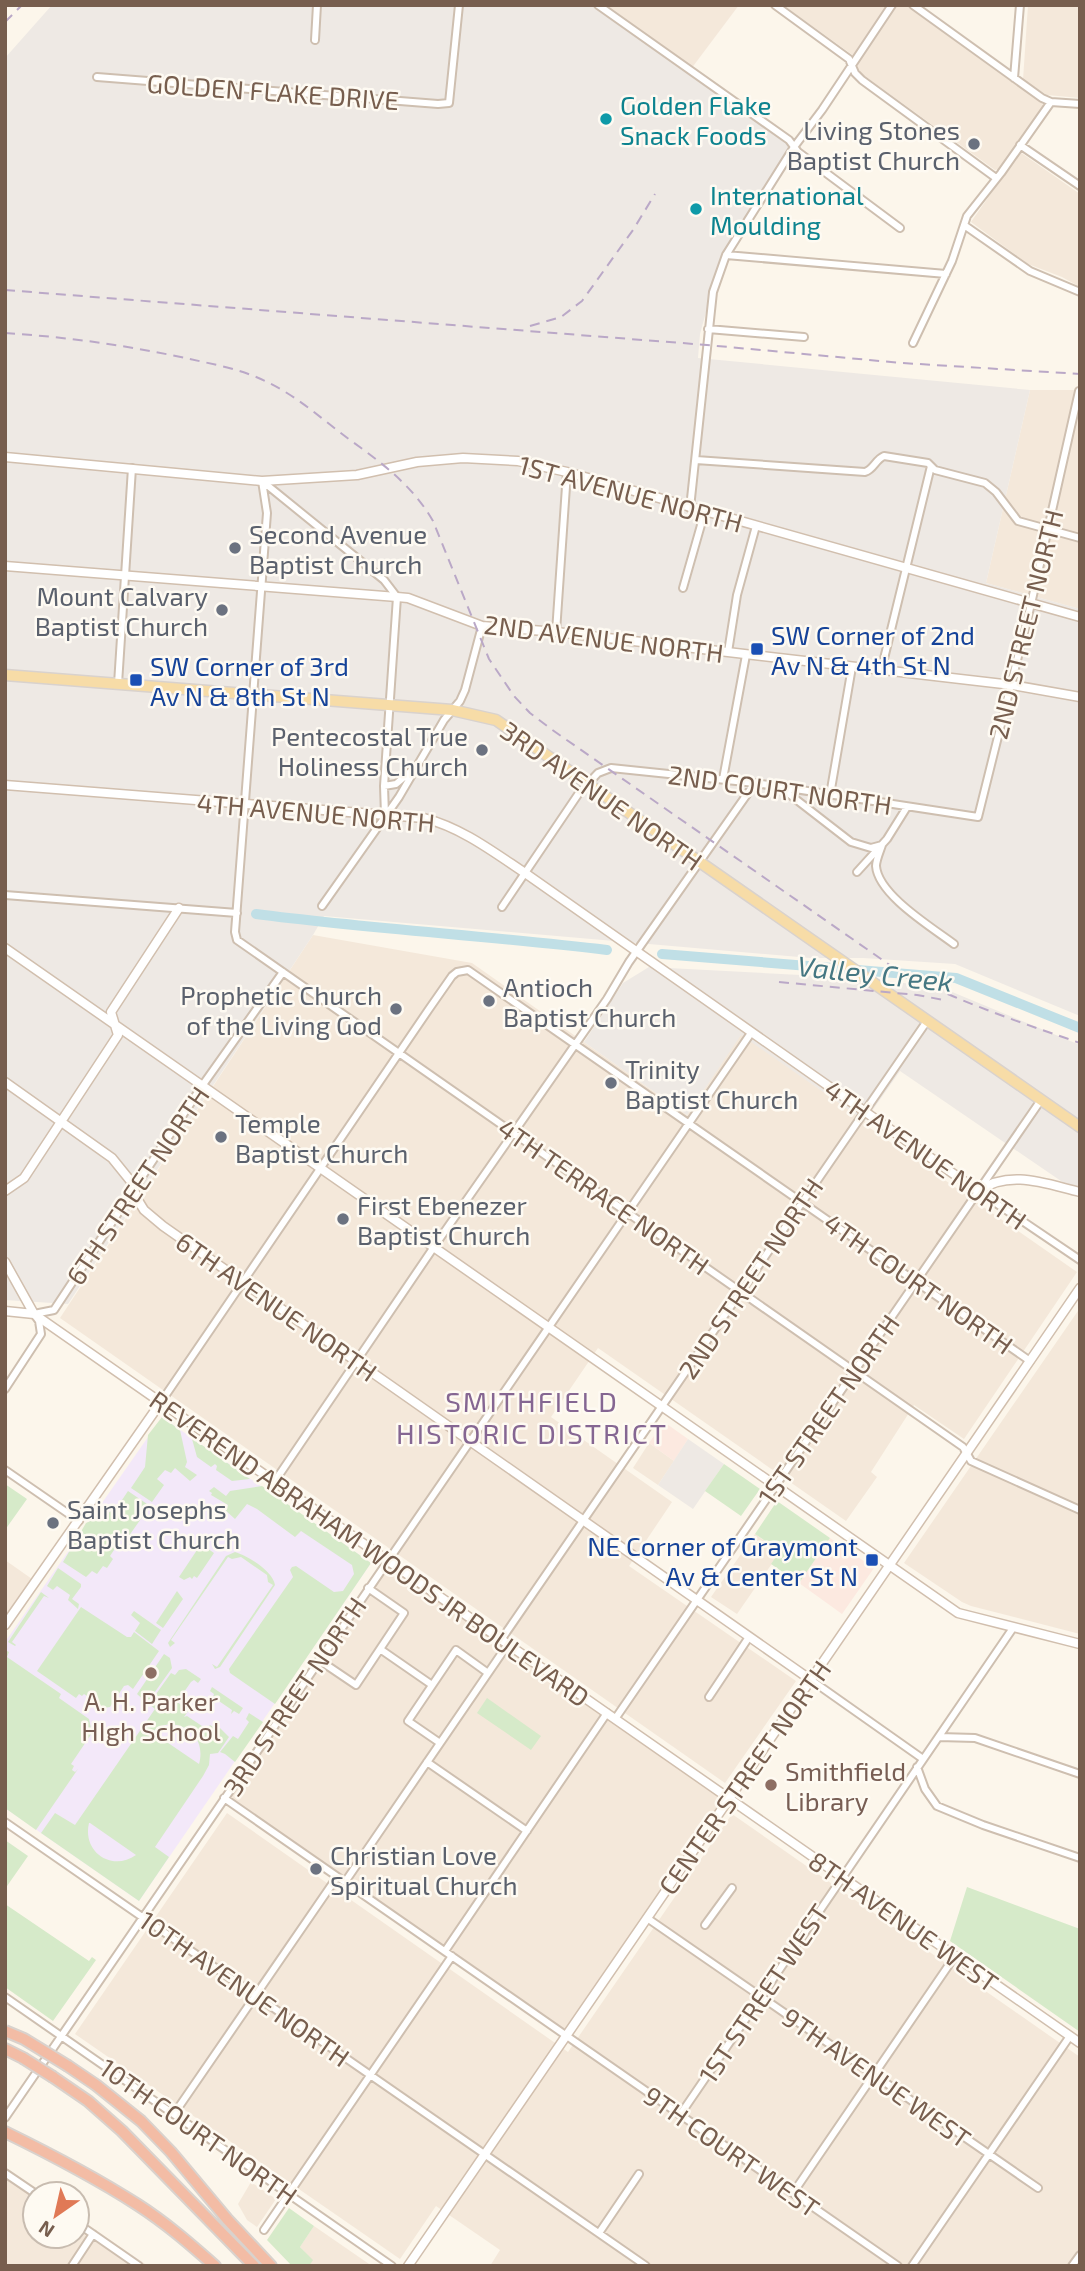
<svg xmlns="http://www.w3.org/2000/svg" width="1085" height="2271" viewBox="0 0 1085 2271" font-family="'Exo 2',sans-serif">
<style>
.residential{fill:#f4e8da}
.commercial{fill:#fce9e0}
.industrial{fill:#eee9e4}
.education{fill:#f3e8f9}
.green{fill:#d6eac9;fill-rule:evenodd}
.lines{fill:none;stroke-linecap:round;stroke-linejoin:round}
.river{stroke:#c0dfe6;stroke-width:10}
.street-casing{stroke:#cebfb0;stroke-width:10}
.secondary-casing{stroke:#d1bfae;stroke-width:11}
.primary-casing{stroke:#d9d2cd;stroke-width:13}
.highway-casing{stroke:#d9d2cd;stroke-width:14}
.street{stroke:#fff;stroke-width:6}
.secondary{stroke:#fff;stroke-width:8}
.primary{stroke:#f7dca7;stroke-width:10}
.highway{stroke:#f3bca5;stroke-width:10}
.rail{stroke:#baa8c7;stroke-width:2;stroke-dasharray:10 7;stroke-linecap:butt}
.highway-bridge-casing{stroke:#d9d2cd;stroke-width:14;stroke-linecap:butt}
.highway-bridge{stroke:#f3bca5;stroke-width:10}
.culture-dot{fill:#0f9aa8;stroke:#fefaf2;stroke-width:2.5}
.worship-dot{fill:#6b7280;stroke:#fefaf2;stroke-width:2.5}
.transit-dot{fill:#1a4fb4;stroke:#fefaf2;stroke-width:2.5}
.education-dot{fill:#8d6e63;stroke:#fefaf2;stroke-width:2.5}
.labels{text-anchor:middle;dominant-baseline:central;stroke-width:5;stroke-linejoin:round;paint-order:stroke}
.street-label{font-size:26px;fill:#775e4e;stroke:#fefaf2}
.culture-label{font-size:26px;fill:#0d838f;stroke:#fefaf2;text-anchor:start}
.worship-label{font-size:26px;fill:#5b616d;stroke:#fefaf2;text-anchor:start}
.transit-label{font-size:26px;fill:#164399;stroke:#fefaf2;text-anchor:start}
.education-label{font-size:26px;fill:#785e54;stroke:#fefaf2}
.water-label{font-size:28px;font-style:italic;fill:#457782;stroke:#fefaf2}
.neighbourhood-label{font-size:28px;letter-spacing:2px;fill:#856692;stroke:#fefaf2}
</style>
<rect width="100%" height="100%" fill="#fcf6eb"/>
<path class="residential" d="M602,5H739L691,69Z
M783,5H887L854,56Z
M897,5H906L1042,103L1044,107L999,169L995,170L859,72L857,63Z
M1028,5H1080V98L1047,95L1023,80Z
M1020,152L1080,194V287L1062,277L1028,264L971,222Z
M1030,390H1080V609L986,583Z
M313,935L472,963L687,1115L741,1034L865,1121L867,1126L1077,1272L964,1439L914,1405L871,1472L877,1477L846,1521L598,1348L551,1417L672,1502L629,1566L796,1681L725,1783L60,1318Z
M1080,1308V1634L971,1606L962,1602L904,1563Z
M649,1443L674,1461L658,1485L633,1468Z
M755,1534L780,1552L737,1614L711,1597Z
M5,1560L32,1579L5,1619Z
M388,1560L729,1798L566,2036L224,1798Z
M227,1813L568,2052L732,1814L1080,2057V2266H490L500,2250L436,2206L400,2259L75,2034Z
M5,2169L43,2194H35V2236H77V2217L148,2266H5Z
M251,2182L276,2199L257,2227L247,2220L238,2204Z
M314,2226L372,2266H309L312,2260L300,2247Z"/>
<path class="commercial" d="M664,1422L688,1439L674,1461L649,1443Z
M830,1538L874,1568L842,1614L799,1583Z"/>
<path class="industrial" d="M52,5H604L793,142L720,261L700,334L698,358L1030,390L986,583L1080,609V1016L955,964L863,958H811L324,916L313,935L68,1304L5,1300V58Z
M649,967L876,979L945,989L1080,1045V1194L900,1071L865,1121L741,1035L687,1115L584,1042L623,983Z
M688,1439L724,1464L693,1509L658,1485Z"/>
<path class="education" d="M162,1417L371,1563L139,1901L5,1808V1642Z"/>
<path class="green" d="M162,1417L180,1430L187,1462L185,1467L197,1475L190,1481L175,1468L171,1473L165,1470L157,1479L164,1485L152,1502L131,1488L145,1467L148,1435Z
M192,1439V1438L250,1479L232,1481L216,1470L217,1466L215,1464L211,1467L197,1457Z
M724,1464L760,1489L741,1516L705,1491Z
M5,1484L27,1499L5,1530Z
M262,1486L371,1563L275,1704L230,1673L229,1669L293,1577L290,1570L292,1567L296,1566L334,1592L343,1591L354,1574L352,1565L301,1531L295,1537L257,1509L247,1504L235,1519L225,1510L228,1505L211,1495L212,1493L209,1491L214,1487L226,1496L230,1491Z
M128,1491L150,1506L126,1540L122,1538L110,1556L113,1559L107,1568L103,1566L97,1574L92,1571L86,1577L63,1562L86,1523L116,1509Z
M777,1501L830,1538L799,1583L771,1564L780,1551L755,1534Z
M201,1544L214,1553L197,1578L194,1576L192,1579L190,1577L184,1580L179,1577Z
M235,1552C248,1556 273,1571 275,1585L220,1667L215,1669L212,1664L217,1667L273,1585L268,1582L267,1575L241,1557L232,1559L228,1557L171,1640L175,1643L170,1647L168,1643L226,1556Z
M58,1568L81,1584V1587L72,1599L79,1604L78,1609L68,1600L70,1595L57,1586L53,1590L47,1586Z
M177,1591L183,1599L163,1628L156,1623Z
M41,1592L49,1598L44,1596L12,1642L16,1645L15,1646L8,1642Z
M81,1607L127,1637H131L134,1632L159,1651L133,1689L128,1685L124,1686L110,1707L104,1708L84,1694L82,1696L79,1694L76,1698L37,1671Z
M134,1611L161,1630L152,1644L135,1631L140,1623L131,1615Z
M5,1650L9,1652L7,1657L61,1694L59,1698L89,1719L92,1733L71,1764L74,1766L72,1770L75,1772L78,1769L36,1830L5,1808Z
M164,1654L170,1658L172,1668L147,1703L137,1694Z
M186,1669L201,1679L198,1683L194,1680L191,1682L177,1702L189,1710L184,1717L187,1716L205,1728L204,1733L210,1725L218,1730L220,1728L229,1737L218,1753L210,1754L209,1765L203,1776L155,1847L169,1857L139,1901L41,1833L55,1813L75,1825L155,1709L149,1704L171,1673L175,1675L179,1670ZM170,1724C192,1726 205,1742 199,1764L152,1732L161,1726ZM89,1823H90L136,1855C112,1872 82,1852 89,1823Z
M212,1687L243,1708L239,1714L234,1711L231,1714L232,1710L213,1697L214,1694L210,1691Z
M487,1698L541,1736L531,1750L477,1713Z
M249,1713L263,1722L235,1762L225,1754L220,1752L233,1736L238,1739L249,1722L246,1719Z
M5,1840L28,1856L5,1889Z
M967,1887L1080,1929V2032L950,1941Z
M5,1904L89,1961L92,1957L96,1960L53,2021L5,1987Z
M289,2208L314,2226L300,2247L313,2260L309,2266H292L267,2240Z"/>
<g class="lines">
<path class="river" d="M256,914C372,929 490,936 607,950
M662,954L956,978L1080,1028"/>
<defs>
<path id="street" d="M598,5L789,140L798,152L900,228
M775,5L849,59L855,73L862,80L996,178
M913,5L1042,98L1051,102L1080,104
M315,40L317,5
M97,77L438,104L449,103L459,5
M1014,78L1020,5
M1020,145L1080,186
M964,225L1030,271L1080,292
M726,255L946,274
M708,329L804,337
M913,343L952,261L967,216L1001,173L1051,102
M696,460L865,472C874,469 875,460 884,456L928,463L935,470L985,483L996,492L1018,521L1080,538
M262,481L267,513L235,932L237,940L963,1447L971,1461L1080,1510
M262,481L384,580L397,597L384,786L385,815
M690,508L713,292L726,255L794,147L822,110L892,5
M683,588L705,511
M556,632L567,472
M728,652L737,595L756,526
M881,671L931,466
M118,684L132,468
M723,779L746,655
M384,786L396,784L410,772
M780,787L851,842L871,848L882,845C880,851 876,860 876,866C878,895 933,928 954,944
M830,795L852,667
M857,872L887,839L907,807
M5,895L237,913
M322,906L399,797L444,720L460,701L465,690L482,626
M502,907L579,793L598,773L611,768L755,783L978,817L1031,604L1079,391
M978,1191L1080,1260
M5,1389L41,1334L39,1321L34,1314L54,1310L202,1086L283,972
M161,1402L429,1009L452,976L457,972L468,970L1030,1361
M5,1470L79,1521
M275,1481L438,1241L607,999L629,962L755,783
M501,1640L927,1021
M380,1649L432,1685
M319,1660L356,1685L404,1613L368,1588
M811,1680L923,1759
M709,1697L749,1637
M615,1719L1041,1100
M939,1737L975,1738L1080,1774
M440,1743L408,1721L456,1650L488,1673
M427,1762L527,1831
M917,1767L925,1789L937,1806L983,1825L1080,1858
M224,1798L898,2266
M5,1822L646,2266
M345,1882L508,1644
M647,1918L1038,2188
M705,1925L732,1888
M445,1951L607,1713
M5,1997L392,2266
M174,2114L337,1877
M680,2115L1013,1628
M5,2118L751,1033
M5,2173L36,2194
M793,2193L955,1956
M77,2223L139,2266
M264,2230L452,1956
M599,2233L639,2174
M72,2266L93,2234
M912,2266L1070,2036
M1072,2266L1080,2255"/>
<path id="secondary" d="M5,457L262,481L357,475L417,462L463,458L518,461L567,472L1080,617
M5,566L397,597L408,598L482,626L556,632L1012,685L1080,697
M5,785L424,818C462,828 492,851 525,873L978,1191C1010,1169 1046,1184 1080,1192
M5,948L958,1613L1080,1644
M5,1082L112,1158L133,1184L136,1197L144,1210L163,1226L811,1680
M5,1191L24,1178L118,1035L111,1012L179,908
M5,1262L34,1314
M5,1311L34,1314L1080,2043
M5,1625L161,1402
M408,2266L1080,1288"/>
<path id="primary" d="M5,675L452,710L496,720L1080,1127"/>
<path id="highway" d="M5,2049L23,2058
M68,2066L96,2085L141,2121L171,2152L227,2219L271,2266
M53,2077L88,2101L122,2131L254,2266
M5,2132C50,2154 96,2178 138,2205C166,2223 190,2244 215,2266"/>
</defs>
<use href="#street" class="street-casing"/>
<use href="#secondary" class="secondary-casing"/>
<use href="#primary" class="primary-casing"/>
<use href="#highway" class="highway-casing"/>
<use href="#street" class="street"/>
<use href="#secondary" class="secondary"/>
<use href="#primary" class="primary"/>
<use href="#highway" class="highway"/>
<path class="rail" d="M5,22L22,5
M5,290L707,345L902,363L1080,374
M530,326L561,317L582,301L633,230L655,194
M5,333C66,337 125,345 185,358C212,364 242,369 267,382C297,396 323,420 350,440C382,463 413,486 433,521L489,659L514,696L530,713L551,729L894,968C953,1000 1016,1021 1080,1043
M779,982L917,995L944,1000"/>
<defs>
<path id="highway-bridge" d="M5,2031L24,2039L68,2066
M23,2058L53,2077"/>
</defs>
<use href="#highway-bridge" class="highway-bridge-casing"/>
<use href="#highway-bridge" class="highway-bridge"/>
</g>
<g class="culture-dot">
<circle cx="606" cy="119" r="7"/>
<circle cx="696" cy="209" r="7"/>
</g>
<g class="worship-dot">
<circle cx="974" cy="144" r="7"/>
<circle cx="235" cy="548" r="7"/>
<circle cx="222" cy="610" r="7"/>
<circle cx="482" cy="750" r="7"/>
<circle cx="489" cy="1001" r="7"/>
<circle cx="396" cy="1009" r="7"/>
<circle cx="611" cy="1083" r="7"/>
<circle cx="221" cy="1137" r="7"/>
<circle cx="343" cy="1219" r="7"/>
<circle cx="53" cy="1523" r="7"/>
<circle cx="316" cy="1869" r="7"/>
</g>
<g class="transit-dot">
<rect x="750" y="642" width="14" height="14" rx="3.5"/>
<rect x="129" y="673" width="14" height="14" rx="3.5"/>
<rect x="865" y="1553" width="14" height="14" rx="3.5"/>
</g>
<g class="education-dot">
<circle cx="151" cy="1673" r="7"/>
<circle cx="771" cy="1785" r="7"/>
</g>
<g class="labels">
<g class="street-label">
<text transform="translate(273 91) rotate(4)">GOLDEN FLAKE DRIVE</text>
<text transform="translate(631 493) rotate(15)">1ST AVENUE NORTH</text>
<text transform="translate(1025 624) rotate(-76)">2ND STREET NORTH</text>
<text transform="translate(604 638) rotate(7)">2ND AVENUE NORTH</text>
<text transform="translate(780 789) rotate(8)">2ND COURT NORTH</text>
<text transform="translate(602 795) rotate(35)">3RD AVENUE NORTH</text>
<text transform="translate(316 812) rotate(5)">4TH AVENUE NORTH</text>
<text transform="translate(926 1154) rotate(35)">4TH AVENUE NORTH</text>
<text transform="translate(137 1185) rotate(-56)">6TH STREET NORTH</text>
<text transform="translate(604 1196) rotate(35)">4TH TERRACE NORTH</text>
<text transform="translate(750 1278) rotate(-56)">2ND STREET NORTH</text>
<text transform="translate(919 1283) rotate(35)">4TH COURT NORTH</text>
<text transform="translate(277 1306) rotate(35)">6TH AVENUE NORTH</text>
<text transform="translate(828 1409) rotate(-55)">1ST STREET NORTH</text>
<text transform="translate(370 1548) rotate(35)">REVEREND ABRAHAM WOODS JR BOULEVARD</text>
<text transform="translate(294 1696) rotate(-56)">3RD STREET NORTH</text>
<text transform="translate(744 1777) rotate(-55)">CENTER STREET NORTH</text>
<text transform="translate(904 1921) rotate(35)">8TH AVENUE WEST</text>
<text transform="translate(245 1988) rotate(35)">10TH AVENUE NORTH</text>
<text transform="translate(763 1993) rotate(-56)">1ST STREET WEST</text>
<text transform="translate(877 2077) rotate(35)">9TH AVENUE WEST</text>
<text transform="translate(199 2131) rotate(35)">10TH COURT NORTH</text>
<text transform="translate(732 2151) rotate(35)">9TH COURT WEST</text>
</g>
<g class="culture-label">
<text x="620" y="104">Golden Flake<tspan x="620" dy="30">Snack Foods</tspan></text>
<text x="710" y="194">International<tspan x="710" dy="30">Moulding</tspan></text>
</g>
<g class="worship-label">
<text x="960" y="129" text-anchor="end">Living Stones<tspan x="960" dy="30">Baptist Church</tspan></text>
<text x="249" y="533">Second Avenue<tspan x="249" dy="30">Baptist Church</tspan></text>
<text x="208" y="595" text-anchor="end">Mount Calvary<tspan x="208" dy="30">Baptist Church</tspan></text>
<text x="468" y="735" text-anchor="end">Pentecostal True<tspan x="468" dy="30">Holiness Church</tspan></text>
<text x="503" y="986">Antioch<tspan x="503" dy="30">Baptist Church</tspan></text>
<text x="382" y="994" text-anchor="end">Prophetic Church<tspan x="382" dy="30">of the Living God</tspan></text>
<text x="625" y="1068">Trinity<tspan x="625" dy="30">Baptist Church</tspan></text>
<text x="235" y="1122">Temple<tspan x="235" dy="30">Baptist Church</tspan></text>
<text x="357" y="1204">First Ebenezer<tspan x="357" dy="30">Baptist Church</tspan></text>
<text x="67" y="1508">Saint Josephs<tspan x="67" dy="30">Baptist Church</tspan></text>
<text x="330" y="1854">Christian Love<tspan x="330" dy="30">Spiritual Church</tspan></text>
</g>
<g class="transit-label">
<text x="771" y="634">SW Corner of 2nd<tspan x="771" dy="30">Av N &amp; 4th St N</tspan></text>
<text x="150" y="665">SW Corner of 3rd<tspan x="150" dy="30">Av N &amp; 8th St N</tspan></text>
<text x="858" y="1545" text-anchor="end">NE Corner of Graymont<tspan x="858" dy="30">Av &amp; Center St N</tspan></text>
</g>
<g class="education-label">
<text x="151" y="1700">A. H. Parker<tspan x="151" dy="30">HIgh School</tspan></text>
<text x="785" y="1770" text-anchor="start">Smithfield<tspan x="785" dy="30">Library</tspan></text>
</g>
<g class="water-label">
<text transform="translate(875 973) rotate(6)">Valley Creek</text>
</g>
<g class="neighbourhood-label">
<text x="532" y="1401">SMITHFIELD<tspan x="532" dy="32">HISTORIC DISTRICT</tspan></text>
</g>
</g>
<rect width="1085" height="2271" fill="none" stroke="#775e4e" stroke-width="14"/>
<g transform="translate(56 2215) rotate(214)"><circle r="33" fill="#fefaf2" stroke="#c8bcb0" stroke-width="2"/>
<path d="M0-5L12 26L0 18L-12 26Z" fill="#e07956"/>
<text y="-10" font-size="19" font-weight="bold" text-anchor="middle" fill="#775e4e">N</text>
</g>
</svg>
